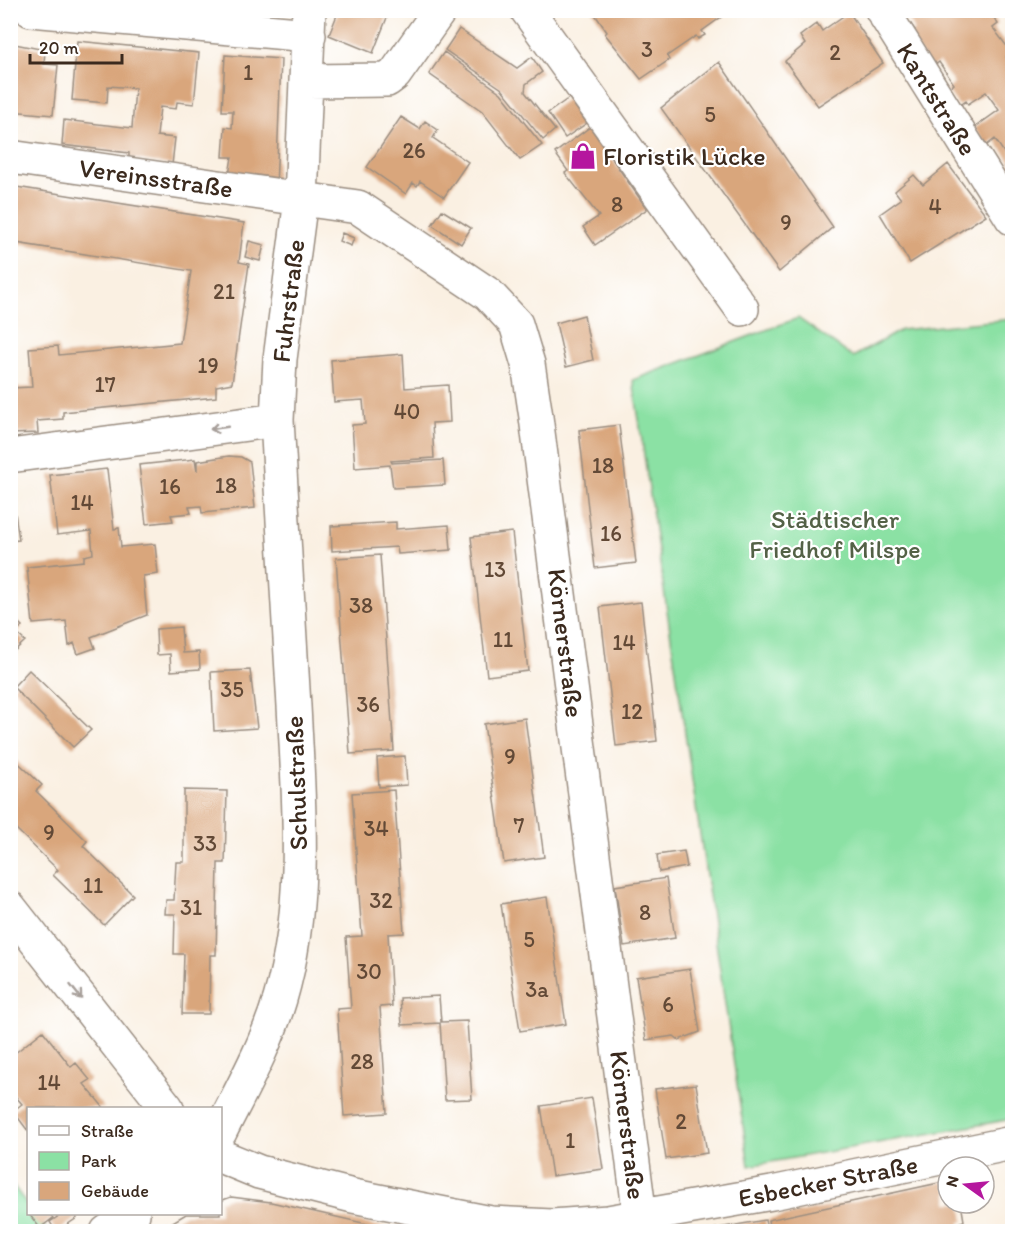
<svg xmlns="http://www.w3.org/2000/svg" width="1023" height="1242" viewBox="0 0 1023 1242" font-family="Itim,sans-serif">
<style>
.green{fill:#8be1a4;stroke:#638661;stroke-width:1.5}
.building{fill:#d9a67c}
.lines{fill:none;stroke-linecap:round;stroke-linejoin:round}
.minor-casing{stroke:#9a8d80;stroke-width:36}
.minor{stroke:#fff;stroke-width:33}
.oneway{stroke:#a79f9a}
.labels{text-anchor:middle;dominant-baseline:central;stroke-width:4.5;stroke-linejoin:round;paint-order:stroke}
.number-label{font-size:22px;fill:#624936}
.street-label{font-size:26px;fill:#3b2a1e;stroke:#fff}
.poi-label{font-size:26px;fill:#3b2a1e;stroke:#fff;text-anchor:start}
.park-label{font-size:26px;fill:#536146;stroke:#fff}
</style>
<rect width="100%" height="100%" fill="#fff"/>
<filter id="ink" filterUnits="userSpaceOnUse"><feTurbulence type="fractalNoise" baseFrequency=".0167" numOctaves="2"/><feDisplacementMap in="SourceGraphic" scale="12" xChannelSelector="R" yChannelSelector="G"/><feConvolveMatrix kernelMatrix="1 2 1 2 8 2 1 2 1" color-interpolation-filters="sRGB"/></filter>
<filter id="wash" filterUnits="userSpaceOnUse"><feTurbulence type="fractalNoise" baseFrequency=".008" numOctaves="4" result="noise"/><feDisplacementMap in="SourceGraphic" scale="24" xChannelSelector="R" yChannelSelector="G"/><feGaussianBlur stdDeviation="1.35" result="paint"/><feColorMatrix in="noise" values="0 0 0 0 0 0 0 0 0 0 0 0 0 0 0 0 0 1.4 0 .05"/><feComposite in="paint" operator="in"/></filter>
<g filter="url(#wash)">
<rect width="100%" height="100%" fill="#faf0e2"/>
<path class="green" d="M798,318L853,357L901,330L1012,319V1119L749,1166L633,380Z
M10,1181L28,1206V1214H34L48,1231H11Z"/>
<g id="blocks">
<path class="building" d="M339,10H390L373,53L329,35Z
M592,10H731L702,31L705,35L698,39L696,36L667,56L669,60L641,79L605,34L607,32Z
M910,10H989L998,24L993,28L1012,53L1006,57L1012,67V178L1005,167L1011,163L995,139L987,145L974,128L999,110L986,92L968,104L966,101L959,106L947,90L954,84L939,62L931,68L908,36L915,30L904,15Z
M849,12L883,63L818,106L785,61L805,44L800,36L817,23L822,31Z
M459,29L517,68L532,57L542,72L526,84L525,92L555,130L543,140L502,89L445,50Z
M77,41L199,53L194,104L177,102L176,109L160,107L157,136L175,138L172,165L129,158V153L62,145L64,120L132,128L135,88L108,86L107,103L72,100Z
M10,43L45,50L44,64L58,65L53,115L10,111Z
M444,52L501,93L542,145L520,160L482,111L429,74Z
M225,55L281,59L276,189L228,181L232,157H223L225,127L232,128L233,111H222Z
M719,62L833,227L779,272L661,108Z
M569,98L587,123L565,138L548,113Z
M401,117L420,129L425,121L438,130L433,138L468,162L444,197L420,181L417,186L413,183L406,194L367,167Z
M590,127L647,209L595,245L583,227L599,216L565,173L568,171L555,153Z
M948,164L986,215L910,263L880,214L901,199L895,191L914,175L923,185Z
M10,186L244,223L239,262L249,264L232,383L216,386V397L63,412V419L37,421L38,433L10,434V388L32,387L29,348L58,346L59,355L180,343L191,271L10,242Z
M442,210L471,228L461,244L432,225Z
M342,233L354,238L351,246L339,241Z
M249,241L264,245L260,261L245,257Z
M584,315L593,360L566,367L556,323Z
M403,354L405,388L448,385L450,422L432,423L434,458L391,461L392,463L443,460L445,485L393,488L390,465L355,468L352,425L365,424L363,400L334,402L331,360Z
M619,425L636,563L595,568L579,430Z
M229,456L241,457L250,462L255,508L202,513L201,506L189,507L191,513L171,515L173,521L146,524L139,465L195,459L197,471V461Z
M107,469L114,529L119,528L121,547L155,544L158,574L143,576L147,615L91,637L95,648L78,654L74,643L69,646L66,621L33,624L27,567L84,561V556L93,554L91,531L57,535L50,475Z
M10,478L19,540L10,541Z
M396,522V529L449,525L451,550L398,554L397,547L332,551L331,526Z
M512,532L528,671L487,676L471,537Z
M380,555L394,751L350,754L336,558Z
M641,602L657,741L616,746L600,607Z
M10,615L22,626L10,638Z
M181,627L183,653L199,652L200,669L171,671L170,654L157,655L156,629Z
M16,633L25,641L10,655V639Z
M29,670L91,730L73,747L13,687Z
M250,670L257,728L214,731L211,672Z
M525,718L544,857L504,863L484,724Z
M10,755L42,785L36,791L87,841L83,846L133,895L104,925L53,875L58,870L10,823Z
M405,756L407,785L379,787L377,758Z
M184,790L227,791L225,863H218L216,955H210L209,1014H182L184,954H174L175,914H165L166,900H174L176,862H184Z
M394,790L404,933L388,934L392,1006L380,1007L387,1113L344,1116L337,1009L351,1008L346,937L362,936L352,793Z
M684,851L687,867L659,872L657,855Z
M666,878L675,938L624,946L615,886Z
M547,897L566,1024L520,1031L501,904Z
M690,969L700,1032L679,1040L674,1036L646,1040L636,977Z
M439,996L441,1022L467,1021L472,1099L445,1100L440,1023L402,1025L400,998Z
M43,1031L71,1067L76,1063L90,1080L84,1084L104,1108H28V1131L13,1111L22,1104L10,1090V1057Z
M696,1084L707,1153L666,1159L655,1089Z
M592,1098L603,1169L552,1176L541,1106Z
M948,1181V1203H961L964,1221L960,1222L961,1232H935V1228L916,1232H770L768,1220Z
M231,1197L271,1202L385,1228L384,1232H156L186,1214H220V1201Z
M29,1214H50L53,1218L40,1228Z
M62,1214H74L77,1218L56,1232L50,1222Z
M765,1220L768,1232H707V1230Z"/>
</g>
</g>
<g filter="url(#ink)">
<use href="#blocks" fill-opacity="0" stroke="#9a8d80" stroke-width="1.5"/>
<g class="lines">
<defs>
<path id="minor" d="M31,10L309,35
M527,10L742,309
M882,10L1012,218
M308,81L387,80L395,74L440,10
M10,157L358,207L488,294L516,324L528,364L536,417L640,1217
M10,456L277,420
M10,908L167,1108
M220,1132C242,1088 266,1046 280,999C308,905 299,803 294,706C289,610 283,515 277,420L280,359L301,199L309,10
M220,1156L259,1172L353,1196L491,1223L552,1226L608,1222L772,1193L1012,1143
M107,1232L133,1214"/>
</defs>
<use href="#minor" class="minor-casing"/>
<use href="#minor" class="minor"/>
</g>
<defs><path id="oneway-shaft" d="M-6 0H5M1.5-3L5.5 0L1.5 3" fill="none" stroke-width="1.6" stroke-linecap="round" stroke-linejoin="round" transform="scale(1.5)"/></defs>
<g class="oneway">
<use href="#oneway-shaft" transform="translate(219 428) rotate(172)"/>
<use href="#oneway-shaft" transform="translate(76 992) rotate(52)"/>
</g>
</g>
<defs>
<symbol id="shop-bare" viewBox="-9 -9 18 18"><path d="M-5-2.5h2.3a2.7 3.5 0 0 1 5.4 0H5L5.5 6h-11ZM-1.5-2.5h3a1.5 2.3 0 0 0-3 0Z" fill="#b5179e" stroke="#fff" stroke-width="2.5" paint-order="stroke"/></symbol>
</defs>
<g fill-rule="evenodd">
<use href="#shop-bare" x="564" y="137" width="38" height="38"/>
</g>
<g class="labels">
<g class="number-label">
<text x="647" y="49">3</text>
<text x="835" y="52">2</text>
<text x="248" y="72">1</text>
<text x="710" y="114">5</text>
<text x="414" y="150">26</text>
<text x="617" y="204">8</text>
<text x="935" y="206">4</text>
<text x="786" y="222">9</text>
<text x="224" y="291">21</text>
<text x="208" y="365">19</text>
<text x="105" y="384">17</text>
<text x="407" y="411">40</text>
<text x="603" y="465">18</text>
<text x="226" y="485">18</text>
<text x="170" y="486">16</text>
<text x="82" y="502">14</text>
<text x="611" y="533">16</text>
<text x="495" y="569">13</text>
<text x="361" y="605">38</text>
<text x="503" y="639">11</text>
<text x="624" y="642">14</text>
<text x="232" y="689">35</text>
<text x="368" y="704">36</text>
<text x="632" y="711">12</text>
<text x="510" y="756">9</text>
<text x="519" y="825">7</text>
<text x="376" y="828">34</text>
<text x="49" y="832">9</text>
<text x="205" y="843">33</text>
<text x="93" y="885">11</text>
<text x="381" y="900">32</text>
<text x="191" y="907">31</text>
<text x="645" y="912">8</text>
<text x="529" y="939">5</text>
<text x="369" y="971">30</text>
<text x="537" y="989">3a</text>
<text x="668" y="1004">6</text>
<text x="362" y="1061">28</text>
<text x="49" y="1082">14</text>
<text x="681" y="1121">2</text>
<text x="570" y="1140">1</text>
</g>
<g class="street-label">
<text transform="translate(937 99) rotate(58)">Kantstraße</text>
<text transform="translate(156 178) rotate(8)">Vereinsstraße</text>
<text transform="translate(288 301) rotate(-83)">Fuhrstraße</text>
<text transform="translate(566 643) rotate(83)">Körnerstraße</text>
<text transform="translate(296 783) rotate(-92)">Schulstraße</text>
<text transform="translate(628 1125) rotate(83)">Körnerstraße</text>
<text transform="translate(828 1181) rotate(-11)">Esbecker Straße</text>
</g>
<g class="poi-label">
<text x="603" y="156">Floristik Lücke</text>
</g>
<g class="park-label">
<text x="835" y="519">Städtischer<tspan x="835" dy="30">Friedhof Milspe</tspan></text>
</g>
</g>
<rect width="1023" height="1242" fill="none" stroke="#fff" stroke-width="36"/>
<rect x="27" y="1107" width="195" height="108" fill="#ffffff" stroke="#b1aaa5" stroke-width="1.5"/>
<rect x="39" y="1126" width="30" height="9" fill="#ffffff" stroke="#b1aaa5" stroke-width="1.5"/>
<text x="81" y="1137" font-size="18" fill="#3b2a1e">Straße</text>
<rect x="39" y="1152" width="30" height="18" fill="#8be1a4" stroke="#b1aaa5" stroke-width="1.5"/>
<text x="81" y="1167" font-size="18" fill="#3b2a1e">Park</text>
<rect x="39" y="1182" width="30" height="18" fill="#d9a67c" stroke="#b1aaa5" stroke-width="1.5"/>
<text x="81" y="1197" font-size="18" fill="#3b2a1e">Gebäude</text>
<g transform="translate(966 1185) rotate(285)"><circle r="28" fill="#ffffff" stroke="#b1aaa5" stroke-width="1.5"/>
<path d="M0-4.5L10 22L0 15L-10 22Z" fill="#b5179e"/>
<text y="-9" font-size="16" font-weight="bold" text-anchor="middle" fill="#3b2a1e">N</text>
</g>
<path d="M30 54v9h92v-9" fill="none" stroke="#3b2a1e" stroke-width="3"/>
<text x="39" y="54" font-size="18" fill="#3b2a1e" stroke="#ffffff" stroke-width="4.5" paint-order="stroke">20 m</text>
</svg>
